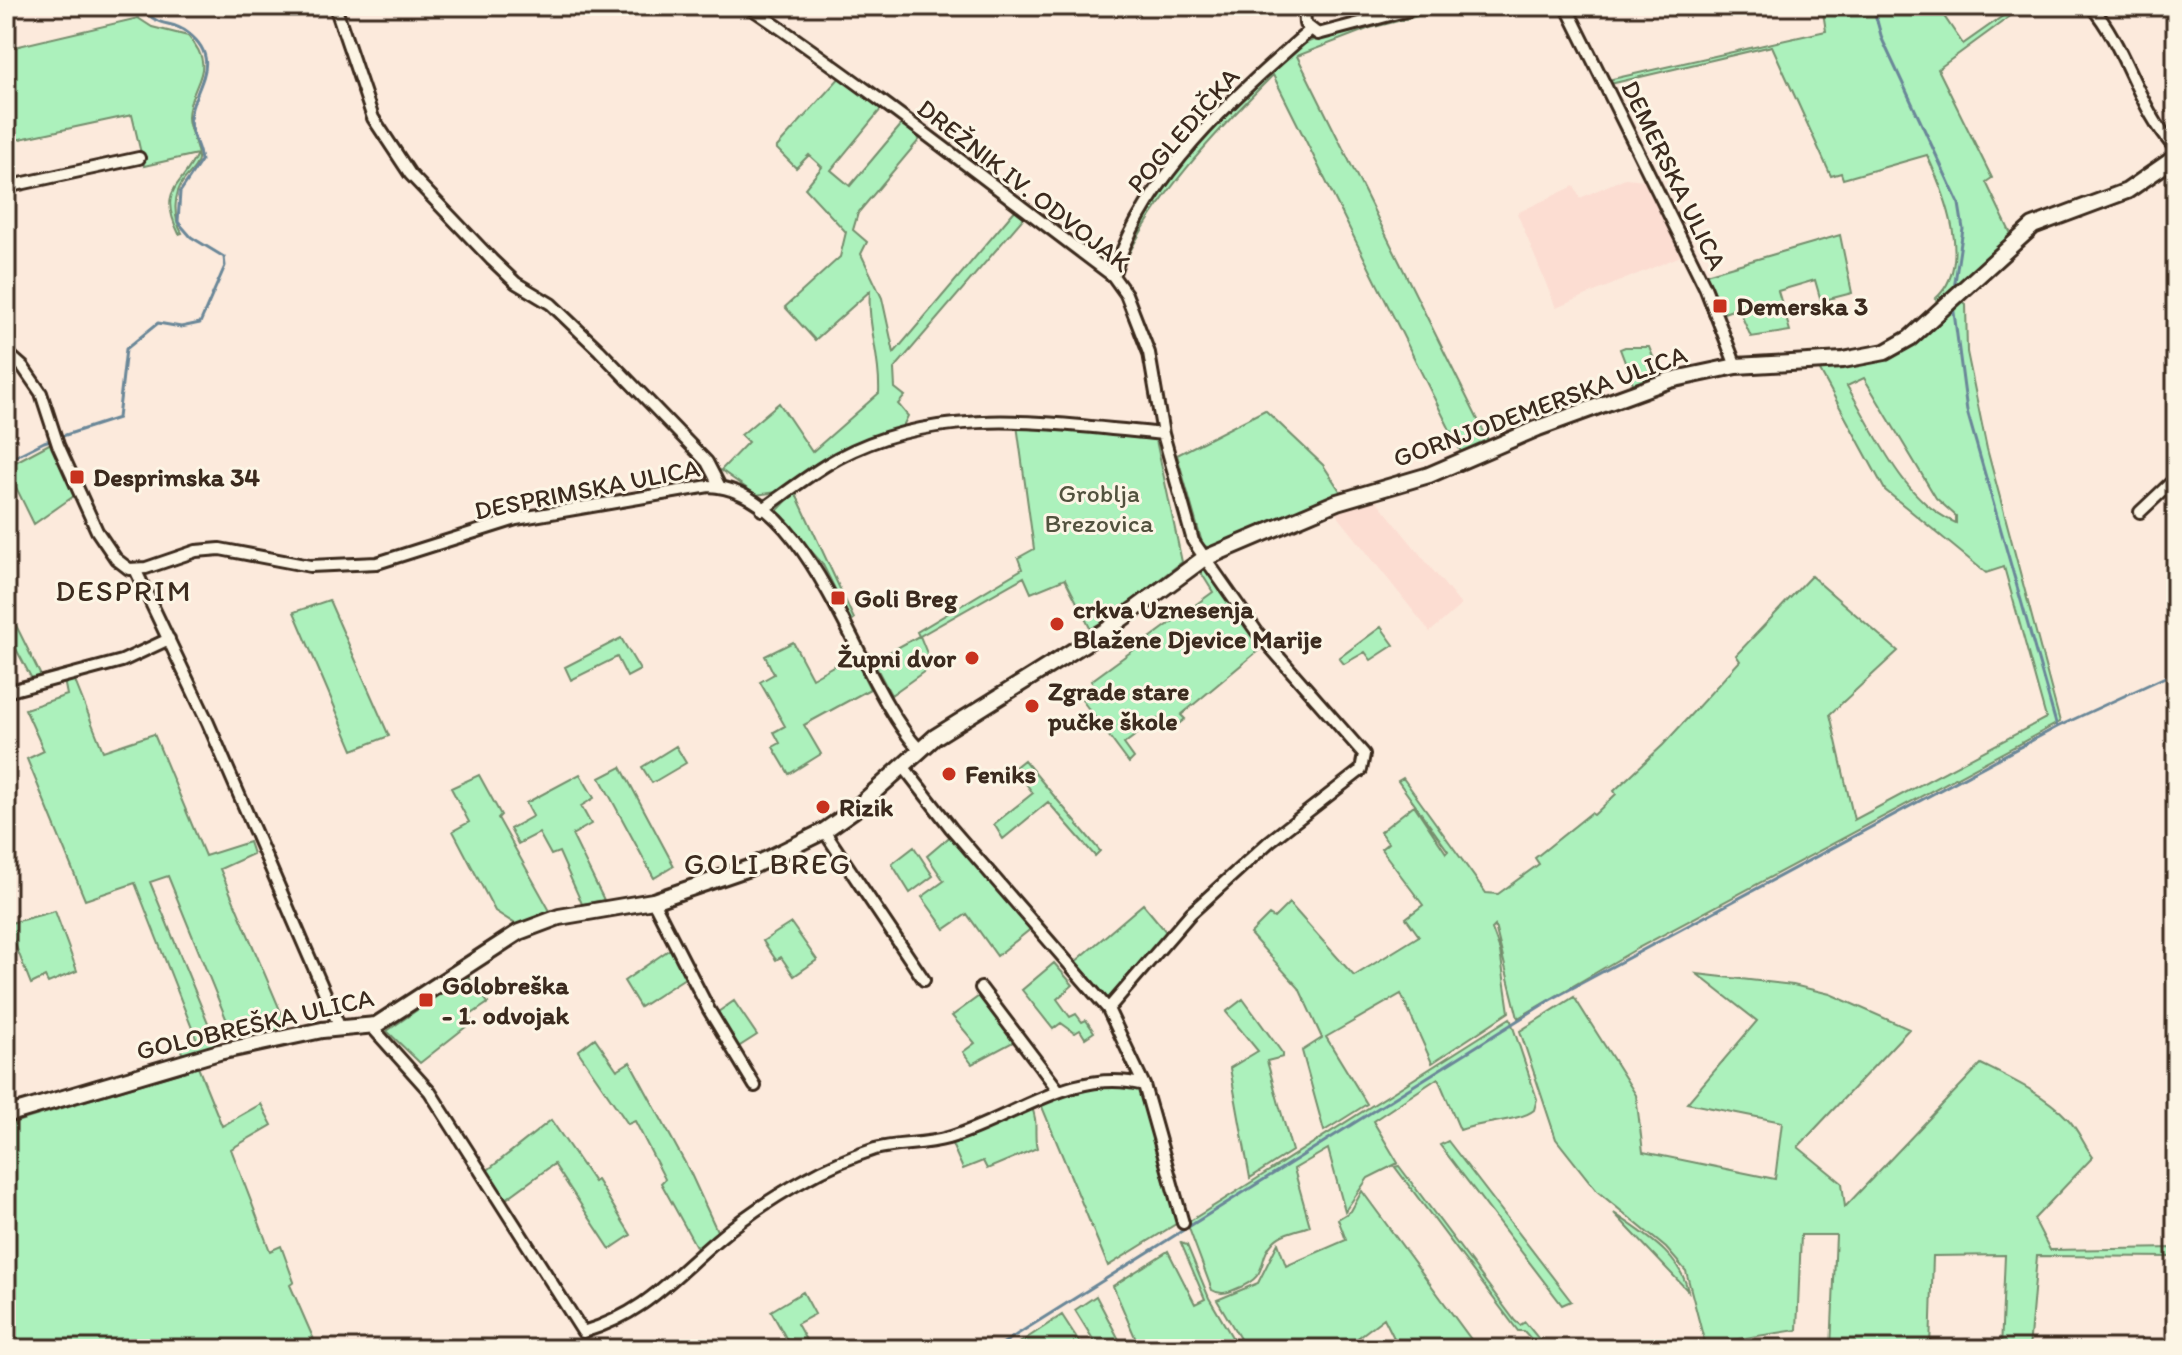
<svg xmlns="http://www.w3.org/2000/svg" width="2182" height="1355" viewBox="0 0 2182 1355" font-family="Itim,sans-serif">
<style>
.built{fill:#fcddd2}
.green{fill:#acf1bc;stroke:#748e6d;stroke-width:2;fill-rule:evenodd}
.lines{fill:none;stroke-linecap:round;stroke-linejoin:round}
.stream{stroke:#6a8798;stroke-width:3}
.street-casing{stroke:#3b2a1e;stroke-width:16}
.secondary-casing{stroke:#3b2a1e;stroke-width:20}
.street{stroke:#fcf5e5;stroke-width:10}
.secondary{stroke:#fcf5e5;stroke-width:14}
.poi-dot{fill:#c8321e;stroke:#fcf5e5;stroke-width:3}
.labels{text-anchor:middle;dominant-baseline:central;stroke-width:6;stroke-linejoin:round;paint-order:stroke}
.street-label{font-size:26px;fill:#3b2a1e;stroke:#fcf5e5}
.poi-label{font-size:26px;font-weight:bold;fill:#3b2a1e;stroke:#fcf5e5;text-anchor:start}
.park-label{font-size:26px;fill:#52523e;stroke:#fcf5e5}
.quarter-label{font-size:30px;letter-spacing:2px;fill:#3b2a1e;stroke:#fcf5e5}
</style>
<rect width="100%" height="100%" fill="#fceadc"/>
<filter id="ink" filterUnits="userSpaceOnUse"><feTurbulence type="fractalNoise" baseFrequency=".0125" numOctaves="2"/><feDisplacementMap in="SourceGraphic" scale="16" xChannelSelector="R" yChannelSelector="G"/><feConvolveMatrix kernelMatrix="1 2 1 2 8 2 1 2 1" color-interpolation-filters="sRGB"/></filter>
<g filter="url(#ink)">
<path class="built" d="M1625,178L1646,180L1683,255L1556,308L1517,213L1574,186L1580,198Z
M1372,495L1461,605L1430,632L1333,510Z"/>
<path class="green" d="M1438,6H1458L1370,28L1297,56L1489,442L1462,454L1273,75C1217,131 1149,202 1119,275C1127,207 1212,126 1261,80C1272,70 1284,56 1297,48C1329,29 1400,15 1438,6Z
M1822,6H1937L1963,44L2017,6H2024L1938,69L1992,178L1986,182L2011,234L1941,304L1935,299C1975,265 1944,192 1927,155L1843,179L1841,173L1831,176L1772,46L1610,84L1608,80L1826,31Z
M138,18L152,27L188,36C220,71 189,83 188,117C188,131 199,146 198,159C197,168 189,173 184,180C173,194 173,218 182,233L179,234C157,188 181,189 197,154L144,166L132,115L6,142V49Z
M841,76L882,108L831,170L850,186L902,124L920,139L858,213L853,230L867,242L861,254L882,298L894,353L1017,208L1026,215L894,369L895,388L905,396L898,404L908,416L901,430L837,454L777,492L756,495L721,470L748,442L741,435L779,403L812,452L879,393C881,358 867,326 870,291L815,340L785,307L840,257L846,232L805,188L822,167L809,155L796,168L776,148Z
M1840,235L1852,293L1821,301L1815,280L1778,291L1790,331L1751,337L1738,308L1724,313L1706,274Z
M1961,300L1966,304L1967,352L1987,449L2060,722L1638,948L1518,1018L1495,926L1492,929L1500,951L1509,1012L1432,1063L1401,994L1326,1037L1367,1104L1324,1131L1302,1051L1322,1038L1299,988L1250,934L1269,915L1274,918L1289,903L1354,976L1419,936L1406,918L1423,905L1381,849L1388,843L1380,832L1414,805L1446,853L1448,851L1398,781L1403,778L1486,893L1498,894L1539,864L1535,858L1591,813L1594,815L1616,794L1614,791L1663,745L1740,661L1736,655L1811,576L1898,651L1830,714L1854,820L2046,718L2004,567L1986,573L1885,490L1818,367C1895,356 1905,356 1961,300ZM1864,378L1936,498L1956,516V523C1902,500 1877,435 1847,386Z
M1625,347H1649L1661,376L1634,386L1620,349Z
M1265,410L1323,465L1342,494L1213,548L1203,546L1177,455Z
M1017,425L1156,440L1182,562L1092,632L1065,579L1031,593L1024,577L920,636L932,666L891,695L873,661L919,636L917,632L1022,569L1018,558L1034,549Z
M53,442L74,496L34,524L6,467Z
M795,492L854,619L851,621L822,563L776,512Z
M1205,567L1265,645L1181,715L1185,719L1171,730L1162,719H1157L1124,744L1134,758L1129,763L1082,700L1096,688L1091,681L1213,592L1200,571Z
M329,600L389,736L353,750L294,612Z
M6,605L42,678L33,681L6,630Z
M1381,627L1394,645L1371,660L1365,652L1344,664L1339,658Z
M621,638L640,670L627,677L617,657L571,680L565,667Z
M793,642L812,678L853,655L870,689L804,725L821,754L789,774L773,747L780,743L774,732L785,726L760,682L774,674L765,656Z
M73,676L103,751L154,734L205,856L249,842L253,854L220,869L289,1031L236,1043L168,876L150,882L218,1047L183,1056L180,1047L197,1041L135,883L85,900L27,759L44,751L25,709L67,695L64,680Z
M676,746L686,763L652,783L642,767Z
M1024,760L1100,851L1095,856L1048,802L1003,839L994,824L1033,793L1014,768Z
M621,767L674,866L654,878L600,778Z
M580,774L594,798L581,806L591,824L572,835L604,900L582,904L559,852L551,855L539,833L518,844L510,829L533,816L526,803Z
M479,775L501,815L498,818L550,911L517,925L495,911L453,831L469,822L451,788Z
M953,834L1033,927L997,956L967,914L945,929L922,897L944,881L927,856Z
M914,847L933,876L910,893L892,864Z
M1143,904L1167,933L1116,995L1107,998L1075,962Z
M55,911L77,971L48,983L45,977L31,984L7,924Z
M791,923L817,960L794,976L781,957L776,960L763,941Z
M673,947L688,976L640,1007L624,981Z
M1054,963L1073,985L1057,999L1070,1017L1076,1014L1082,1022L1086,1020L1094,1032L1085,1038L1080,1030L1075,1033L1061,1023L1053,1029L1022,990Z
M1697,974L1793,985L1830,994L1909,1029L1798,1147L1842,1183L1845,1207L1981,1064C2011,1079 2044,1094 2068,1119C2078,1129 2084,1145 2093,1157L2034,1219L2050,1250L2176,1248V1257L2037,1256L2029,1349H2001L2005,1255L1933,1256L1930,1349H1831L1836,1235H1801L1797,1330L1705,1344L1686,1271L1666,1248L1597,1191L1556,1139L1520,1031L1574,997L1636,1095L1643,1152L1775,1179L1782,1122L1687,1103L1757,1021Z
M467,975L488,1003L469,1016L472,1022L420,1063L387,1031Z
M982,994L1017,1040L972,1064L963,1052L975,1043L952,1016Z
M1243,999L1283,1054V1057L1267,1061L1292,1151L1250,1178L1230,1068L1258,1051L1226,1012Z
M734,1001L757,1035L735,1049L715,1014Z
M1510,1018L1537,1099L1534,1110C1521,1121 1480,1122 1460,1130L1438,1078L1373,1121L1398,1163L1368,1178L1345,1211L1328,1149L1294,1169L1310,1226C1299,1230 1283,1232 1274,1241C1255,1261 1272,1275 1236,1289C1227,1293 1220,1295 1212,1290L1187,1223Z
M595,1038L617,1070L630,1062L690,1172L719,1235L699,1252L661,1183L665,1179L635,1121L628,1124L578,1051Z
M198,1067L222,1126L261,1104L272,1125L231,1149L270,1251L281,1246L294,1282L290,1285L318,1349H6V1125Z
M1106,1084L1140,1087L1179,1222L1108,1266L1040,1102Z
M1031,1106C1039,1122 1033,1132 1037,1148L987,1169L983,1161L963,1169L950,1140Z
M551,1120L594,1182L597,1180L631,1235L610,1249L554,1164L502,1202L484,1173Z
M1448,1141L1571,1301L1562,1305L1440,1145Z
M1399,1166L1515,1321L1520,1325L1525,1322L1547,1349H1540L1524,1331H1518L1395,1167Z
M1362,1191L1478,1349H1388L1395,1340L1384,1318L1343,1349H1246L1217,1300L1258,1283L1278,1243L1286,1266L1346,1240L1338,1219L1351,1211Z
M1614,1213C1643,1234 1680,1254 1688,1291Z
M1181,1243L1187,1245L1209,1298L1239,1349H1140L1113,1286L1168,1251L1195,1304L1205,1299Z
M803,1292L815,1314L797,1324L811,1349H792L771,1311Z
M1096,1296L1124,1349H1099L1075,1310Z
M1062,1315L1084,1349H1021L1018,1344Z"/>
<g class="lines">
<path class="stream" d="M1873,6L1882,39L1959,204L1963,229L1954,289
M1953,305L1967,411L2057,727
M6,461L44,442L118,418L126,349L158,323L181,327L200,323L225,266L224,257L191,237L178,222L180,192L201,161C200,146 190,134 190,119C191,90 226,62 188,33C169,18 160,31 141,6
M994,1349L1550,1000L2057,727L2176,672"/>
<defs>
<path id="street" d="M335,6L373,118L410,174L492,260L516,283L551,304L599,350L707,462L720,487
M748,6C873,91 992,185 1113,276L1126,294L1149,353L1163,434L1193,541L1257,632L1364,754L1361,770L1270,841L1191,913L1108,1009
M1304,6L1305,24L1318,34L1424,6
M1566,6L1705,287L1736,366
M2091,6C2127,48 2138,109 2176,149
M6,187L139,158
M1113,276C1144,176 1233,98 1310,30
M6,352L23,367L41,393L58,445L97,531L116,559L129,569L146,568L196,551L220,549L310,566L377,563L516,519L709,486C813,490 857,685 919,749
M762,510C787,492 811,473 838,458C939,403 1055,424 1163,434
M2140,512L2176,478
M135,569L208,723L340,1028
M6,692L122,661L169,639
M903,766L951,828L1108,1009L1144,1085L1183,1223
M824,831L924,980
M653,901L709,1010L755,1086
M981,988L1059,1091
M371,1026L430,1092L583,1332C645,1313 670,1280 717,1240C744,1217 777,1195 808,1178C827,1167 854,1156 875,1149C898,1143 924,1145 948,1138C1013,1119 1073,1066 1144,1085"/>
<path id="secondary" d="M6,1115L219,1052L322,1030L376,1025L519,932L559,917L653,901L749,868L824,831L854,810L935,737L1108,629L1203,559L1337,502L1429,475L1538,428L1670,380L1736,366L1843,360L1885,352L1910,338L2033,226L2127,191L2176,157"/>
</defs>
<use href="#street" class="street-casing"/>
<use href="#secondary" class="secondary-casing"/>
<use href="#street" class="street"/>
<use href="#secondary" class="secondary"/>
</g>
</g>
<g class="poi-dot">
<rect x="1712" y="298" width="16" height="16" rx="4"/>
<rect x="69" y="469" width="16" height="16" rx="4"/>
<rect x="830" y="590" width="16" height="16" rx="4"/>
<circle cx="1057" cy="624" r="8"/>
<circle cx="972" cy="658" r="8"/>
<circle cx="1032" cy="706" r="8"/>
<circle cx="949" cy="774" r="8"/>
<circle cx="823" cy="807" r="8"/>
<rect x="418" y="992" width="16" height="16" rx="4"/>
</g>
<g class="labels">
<g class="street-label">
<text transform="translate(1183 130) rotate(-49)">POGLEDIČKA</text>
<text transform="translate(1674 175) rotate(64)">DEMERSKA ULICA</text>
<text transform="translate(1024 185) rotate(38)">DREŽNIK IV. ODVOJAK</text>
<text transform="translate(1540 406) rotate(-20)">GORNJODEMERSKA ULICA</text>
<text transform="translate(587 489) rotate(-11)">DESPRIMSKA ULICA</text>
<text transform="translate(255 1024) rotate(-13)">GOLOBREŠKA ULICA</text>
</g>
<g class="poi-label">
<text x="1736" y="306">Demerska 3</text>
<text x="93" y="477">Desprimska 34</text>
<text x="854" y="598">Goli Breg</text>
<text x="1073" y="609">crkva Uznesenja<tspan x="1073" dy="30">Blažene Djevice Marije</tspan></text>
<text x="956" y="658" text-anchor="end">Župni dvor</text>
<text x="1048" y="691">Zgrade stare<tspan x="1048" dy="30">pučke škole</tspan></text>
<text x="965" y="774">Feniks</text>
<text x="839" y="807">Rizik</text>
<text x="442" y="985">Golobreška<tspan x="442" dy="30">- 1. odvojak</tspan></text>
</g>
<g class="park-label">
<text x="1099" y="493">Groblja<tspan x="1099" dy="30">Brezovica</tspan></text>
</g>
<g class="quarter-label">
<text x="124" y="590">DESPRIM</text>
<text x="768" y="863">GOLI BREG</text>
</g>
</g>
<rect width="2182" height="1355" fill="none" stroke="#fcf5e5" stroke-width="32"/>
<rect x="16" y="16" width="2150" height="1323" fill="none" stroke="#3b2a1e" stroke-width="3" filter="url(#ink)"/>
</svg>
